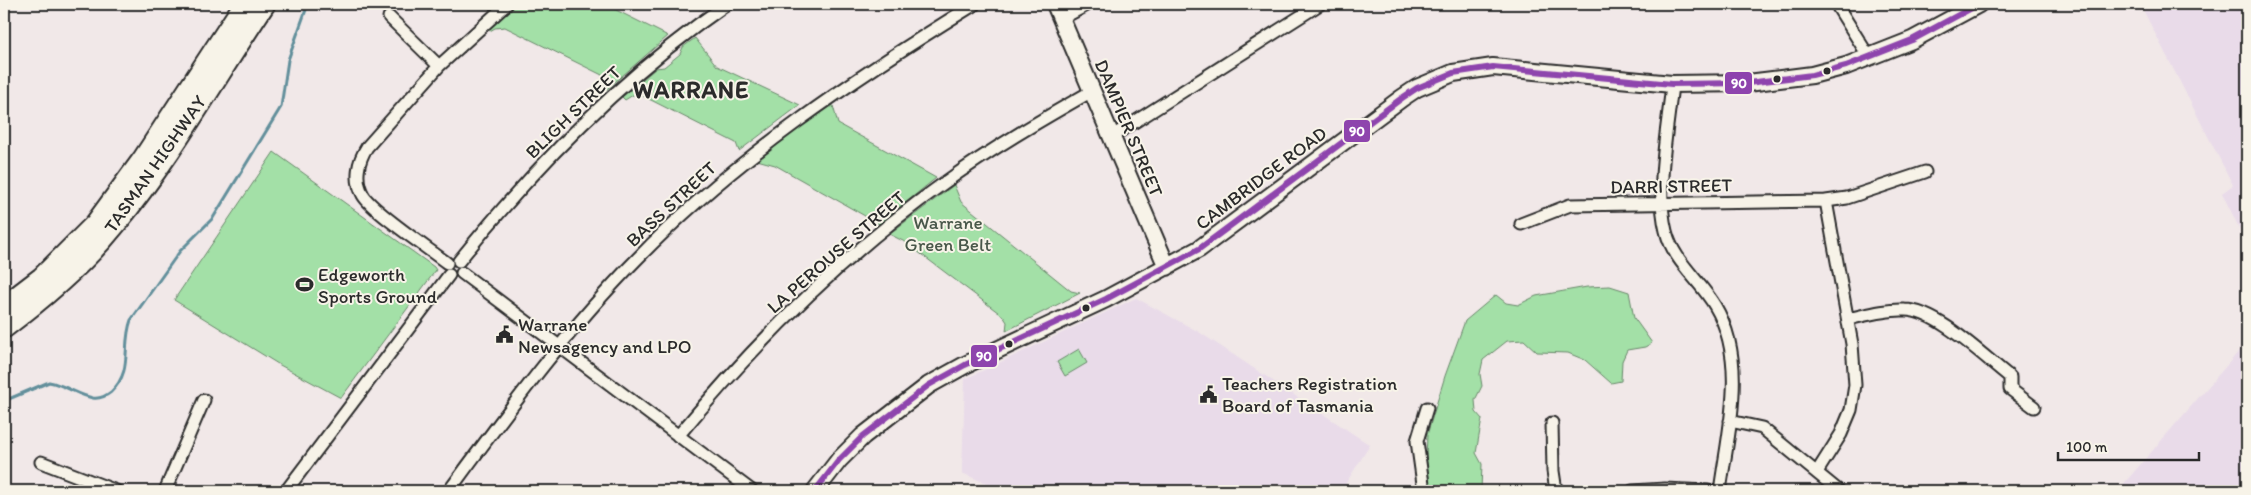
<svg xmlns="http://www.w3.org/2000/svg" width="2251" height="495" viewBox="0 0 2251 495" font-family="Itim,sans-serif">
<style>
.built{fill:#e9dbe9}
.green{fill:#a3e0a7;stroke:#678669}
.lines{fill:none;stroke-linecap:round;stroke-linejoin:round}
.stream{stroke:#628f9b;stroke-width:3}
.street-casing{stroke:#2b2b2b;stroke-width:15}
.secondary-casing{stroke:#2b2b2b;stroke-width:20}
.highway-casing{stroke:#2b2b2b;stroke-width:25}
.street{stroke:#f7f3e8;stroke-width:11}
.secondary{stroke:#f7f3e8;stroke-width:16}
.highway{stroke:#f7f3e8;stroke-width:21}
.bus-1-casing{stroke:#f7f3e8;stroke-width:10}
.bus-1{stroke:#8e44ad;stroke-width:6}
.bus-dot{fill:#2b2b2b;stroke:#f7f3e8;stroke-width:2}
.labels{text-anchor:middle;dominant-baseline:central;stroke-width:4;stroke-linejoin:round;paint-order:stroke}
.street-label{font-size:19px;fill:#2b2b2b;stroke:#f7f3e8}
.park-label{font-size:19px;fill:#49584a;stroke:#f7f3e8}
.poi-label{font-size:19px;fill:#2b2b2b;stroke:#f7f3e8;text-anchor:start}
.district-label{font-size:24px;font-weight:bold;letter-spacing:1px;fill:#2b2b2b;stroke:#f7f3e8}
.line-badge{stroke:#f7f3e8;stroke-width:2}
.badge-label{font-size:14px;text-anchor:middle;font-weight:bold;fill:#fff}
</style>
<rect width="100%" height="100%" fill="#f1e8e8"/>
<filter id="ink" filterUnits="userSpaceOnUse"><feTurbulence type="fractalNoise" baseFrequency=".02" numOctaves="2"/><feDisplacementMap in="SourceGraphic" scale="10" xChannelSelector="R" yChannelSelector="G"/><feConvolveMatrix kernelMatrix="1 2 1 2 8 2 1 2 1" color-interpolation-filters="sRGB"/></filter>
<g filter="url(#ink)">
<path class="built" d="M2140,4H2247V244L2222,193L2233,185Z
M1136,298L1199,332L1370,445L1341,491H999V489L962,473L965,379Z
M2247,342V491H2123L2120,488Z"/>
<path class="green" d="M517,4H604L668,36L606,90L602,75L505,27L495,28L490,31L487,29Z
M695,38L717,66L800,105L739,151L736,143L641,95H633L625,100L622,97L656,68L664,67L680,54L683,47Z
M832,102L838,124L936,178L879,224L775,165L757,160Z
M274,152L434,267L436,270L341,398L278,364L174,300Z
M954,185L961,202L1071,291L1080,293L1006,331L1007,322L1003,316L905,242L889,234Z
M1610,286L1629,292L1634,318L1652,343L1645,347L1627,350L1622,361L1621,381L1611,383L1585,360L1568,353L1537,352L1524,340L1507,341L1483,360L1480,374L1482,386L1475,400L1476,412L1482,419L1476,453L1482,464L1481,491H1431L1426,457L1427,435L1445,376L1465,321L1496,295L1506,303L1518,305L1536,296L1587,287Z
M1079,349L1087,363L1065,376L1057,362Z"/>
<g class="lines">
<path class="stream" d="M4,401L49,382C65,385 78,395 93,398C100,399 106,396 111,392C134,370 121,347 131,320L180,251L213,218L281,107L288,60L308,4"/>
<defs>
<path id="street" d="M1836,4L1869,57
M389,17L439,66
M1061,19L1089,4
M1672,84C1668,128 1655,187 1666,231C1673,261 1700,280 1715,306C1748,361 1728,431 1720,491
M1111,137L1320,4
M1521,224L1570,205L1826,201L1847,198L1925,172
M459,261C537,164 624,75 727,4
M447,263C429,249 372,211 363,195C354,179 358,161 367,147L439,66L507,4
M462,273L752,491
M1848,319C1866,315 1886,309 1905,310C1937,310 1984,357 2010,377V389L2034,407
M1730,421L1762,428L1839,491
M1552,423L1553,471L1556,491
M678,436C756,342 844,254 944,183C991,149 1041,120 1092,91
M41,462L116,491
M1817,472L1841,434L1851,410L1855,385L1852,344L1826,201
M165,491L204,400
M286,491L449,275
M449,491C508,411 567,330 637,259C736,157 855,78 975,4
M1424,491L1417,441L1427,408
M1632,491L1665,489L1708,491"/>
<path id="secondary" d="M1055,4L1167,267
M815,491L839,460L863,436L929,385L965,365L1106,299L1199,249L1402,98L1417,88L1453,73L1493,67L1672,84L1748,83L1812,75L1846,66L1912,40L1979,4"/>
<path id="highway" d="M4,307L42,278L96,224L143,160L245,4
M4,327C44,297 83,264 115,224C171,156 215,77 264,4"/>
</defs>
<use href="#street" class="street-casing"/>
<use href="#secondary" class="secondary-casing"/>
<use href="#highway" class="highway-casing"/>
<use href="#street" class="street"/>
<use href="#secondary" class="secondary"/>
<use href="#highway" class="highway"/>
<defs>
<path id="bus-1" d="M815,491L839,460L863,436L929,385L965,365L1106,299L1199,249L1402,98L1417,88L1453,73L1493,67L1672,84L1748,83L1812,75L1846,66L1912,40L1979,4"/>
</defs>
<use href="#bus-1" class="bus-1-casing"/>
<use href="#bus-1" class="bus-1"/>
</g>
</g>
<defs>
<symbol id="stadium-bare" viewBox="-9 -9 18 18"><path d="M0-5a6.5 5 0 1 0 0 10a6.5 5 0 1 0 0-10ZM-3.5-1.8h7v3.6h-7Z" fill="#2b2b2b" stroke="#f7f3e8" stroke-width="2.5" paint-order="stroke"/></symbol>
<symbol id="civic-bare" viewBox="-9 -9 18 18"><path d="M-.6-6.5H3V-4.5H.6V-3L4-1V1h2V6H-6V1h2V-1L-.6-3ZM-1.2 2.5V6h2.4V2.5Z" fill="#2b2b2b" stroke="#f7f3e8" stroke-width="2.5" paint-order="stroke"/></symbol>
</defs>
<g fill-rule="evenodd">
<use href="#stadium-bare" x="292" y="272" width="25" height="25"/>
<use href="#civic-bare" x="492" y="322" width="25" height="25"/>
<use href="#civic-bare" x="1196" y="382" width="25" height="25"/>
</g>
<g class="bus-dot">
<circle cx="1827" cy="71" r="4.5"/>
<circle cx="1777" cy="79" r="4.5"/>
<circle cx="1086" cy="308" r="4.5"/>
<circle cx="1009" cy="344" r="4.5"/>
</g>
<g class="labels">
<g class="street-label">
<text transform="translate(573 112) rotate(-44)">BLIGH STREET</text>
<text transform="translate(1129 128) rotate(67)">DAMPIER STREET</text>
<text transform="translate(155 164) rotate(-55)">TASMAN HIGHWAY</text>
<text transform="translate(1261 178) rotate(-37)">CAMBRIDGE ROAD</text>
<text transform="translate(1671 186) rotate(-1)">DARRI STREET</text>
<text transform="translate(671 204) rotate(-43)">BASS STREET</text>
<text transform="translate(836 252) rotate(-41)">LA PEROUSE STREET</text>
</g>
<g class="park-label">
<text x="948" y="222">Warrane<tspan x="948" dy="22">Green Belt</tspan></text>
</g>
<g class="poi-label">
<text x="318" y="274">Edgeworth<tspan x="318" dy="22">Sports Ground</tspan></text>
<text x="518" y="324">Warrane<tspan x="518" dy="22">Newsagency and LPO</tspan></text>
<text x="1222" y="383">Teachers Registration<tspan x="1222" dy="22">Board of Tasmania</tspan></text>
</g>
<g class="district-label">
<text x="691" y="89">WARRANE</text>
</g>
</g>
<g class="line-badge">
<rect x="1724" y="71" width="29" height="24" rx="5" fill="#8e44ad"/>
<rect x="1343" y="119" width="28" height="24" rx="5" fill="#8e44ad"/>
<rect x="970" y="344" width="28" height="24" rx="5" fill="#8e44ad"/>
</g>
<g class="badge-label">
<text x="1739" y="88">90</text>
<text x="1357" y="136">90</text>
<text x="984" y="361">90</text>
</g>
<rect width="2251" height="495" fill="none" stroke="#f7f3e8" stroke-width="20"/>
<rect x="10" y="10" width="2231" height="475" fill="none" stroke="#2b2b2b" stroke-width="2" filter="url(#ink)"/>
<path d="M2058 452v8h141v-8" fill="none" stroke="#2b2b2b" stroke-width="2.5"/>
<text x="2066" y="452" font-size="15" fill="#2b2b2b" stroke="#f7f3e8" stroke-width="4" paint-order="stroke">100 m</text>
</svg>
